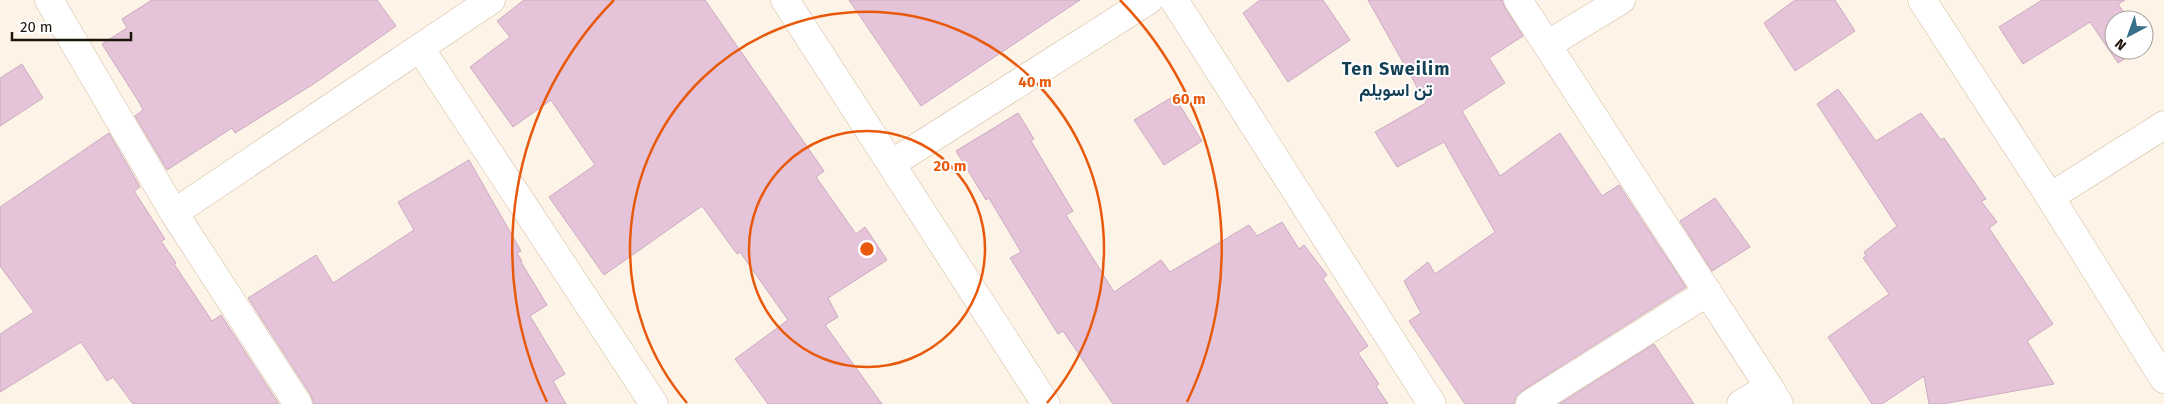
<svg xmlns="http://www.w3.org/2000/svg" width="2164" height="404" viewBox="0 0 2164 404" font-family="'Fira Sans',Vazirmatn,sans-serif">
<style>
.building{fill:#e5c4da;stroke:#cbabc0}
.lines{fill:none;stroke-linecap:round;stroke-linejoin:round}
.minor-casing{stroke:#d2bb9e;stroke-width:29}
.minor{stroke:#fff;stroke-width:28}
.ring{fill:none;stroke:#e8590c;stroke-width:2.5}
.labels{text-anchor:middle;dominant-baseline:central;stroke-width:4;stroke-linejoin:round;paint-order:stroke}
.district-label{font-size:18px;font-weight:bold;letter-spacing:1px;fill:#123f54;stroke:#fff}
.centre{fill:#e8590c;stroke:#fff;stroke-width:2.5}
.ring-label{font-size:15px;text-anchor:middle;font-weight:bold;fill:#e8590c;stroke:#fff;stroke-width:4;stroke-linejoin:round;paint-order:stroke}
</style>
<rect width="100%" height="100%" fill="#fdf3e7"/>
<path class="building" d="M152,0H377L396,26L315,83L235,133L232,128L167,170L135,116L143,110L139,102L102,44L127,28L122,19Z
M524,0H705L824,171L816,177L856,234L865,227L887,260L828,298L838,317L825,325L882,404H768L735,359L788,320L740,252L737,254L702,206L604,275L549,197L595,165L551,100L513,127L470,67L510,37L497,21Z
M849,0H1080L921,106Z
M1260,0H1323L1350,40L1288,82L1243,13Z
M1368,0H1502L1505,8L1523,36L1489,58L1505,83L1462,111L1500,176L1560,133L1602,196L1619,185L1686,287L1522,391L1516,396L1514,404H1465L1409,321L1421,313L1404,281L1428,262L1435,274L1495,232L1444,142L1397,167L1375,132L1426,103Z
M1795,0H1835L1855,31L1795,71L1764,23Z
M2042,0H2125L2118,4L2129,20H2114V50H2139L2118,63L2090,22L2023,64L1999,27Z
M22,64L43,98L0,126V78Z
M1838,89L1876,141L1921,113L1941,140L1944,138L1986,199L1981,201L1997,222L1989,228L2053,324L2027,341L2054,384L1942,404H1929L1924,376L1882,404H1872L1828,337L1889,294L1863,258L1866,256L1864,252L1897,226L1817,104Z
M1174,96L1202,141L1164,165L1134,120Z
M1018,113L1034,139L1031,141L1073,211L1066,215L1114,292L1161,260L1170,272L1249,225L1257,236L1282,222L1299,249L1304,245L1327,275L1323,279L1368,346L1358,353L1379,384L1376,386L1388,404H1113L1063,331L1058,334L1010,258L1021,252L989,198L986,200L956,151Z
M109,133L140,187L134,191L165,239L161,241L176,263L174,264L212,321L221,315L279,404H133L113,377L107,381L81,342L0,392V334L34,312L0,266V207Z
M469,160L521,251L517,253L522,261L521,262L547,305L530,316L565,374L553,381L566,404H314L311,395L248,298L316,255L333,283L414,230L398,202Z
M1715,198L1750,247L1712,271L1680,221Z
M1654,344L1694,404H1559Z"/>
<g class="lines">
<defs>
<path id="minor" d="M49,0L174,213L298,404
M785,0L1046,404
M1174,0L1432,404
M1518,0L1769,387
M1922,0L2050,197L2164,379
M1547,45L1621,0
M420,48L654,404
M891,164L1149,0
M2050,197L2164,125
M174,213L491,0
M1530,404L1708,292
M1741,404L1769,387L1779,404"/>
</defs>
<use href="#minor" class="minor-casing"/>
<use href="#minor" class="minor"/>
</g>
<g class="ring">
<circle cx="867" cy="249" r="118"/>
<path d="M687 403A237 237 0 1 1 1047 403"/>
<path d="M547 402A355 355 0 0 1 614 0M1120 0A355 355 0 0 1 1187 402"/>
</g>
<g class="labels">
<g class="district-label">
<text x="1396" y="69">Ten Sweilim<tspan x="1396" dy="21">تن اسويلم</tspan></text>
</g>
</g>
<circle cx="867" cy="249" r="8" class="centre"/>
<g class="ring-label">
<text x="1035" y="87">40 m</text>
<text x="1189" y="104">60 m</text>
<text x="950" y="171">20 m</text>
</g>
<g transform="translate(2129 35) rotate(221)"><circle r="24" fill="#ffffff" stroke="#a5a19d"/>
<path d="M0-4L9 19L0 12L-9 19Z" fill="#386f8a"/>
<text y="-8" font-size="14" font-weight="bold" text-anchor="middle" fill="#1d140a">N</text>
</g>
<path d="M12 32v8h119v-8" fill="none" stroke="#1d140a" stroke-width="2.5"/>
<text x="20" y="32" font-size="15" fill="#1d140a" stroke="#ffffff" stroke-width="4" paint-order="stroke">20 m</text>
</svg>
